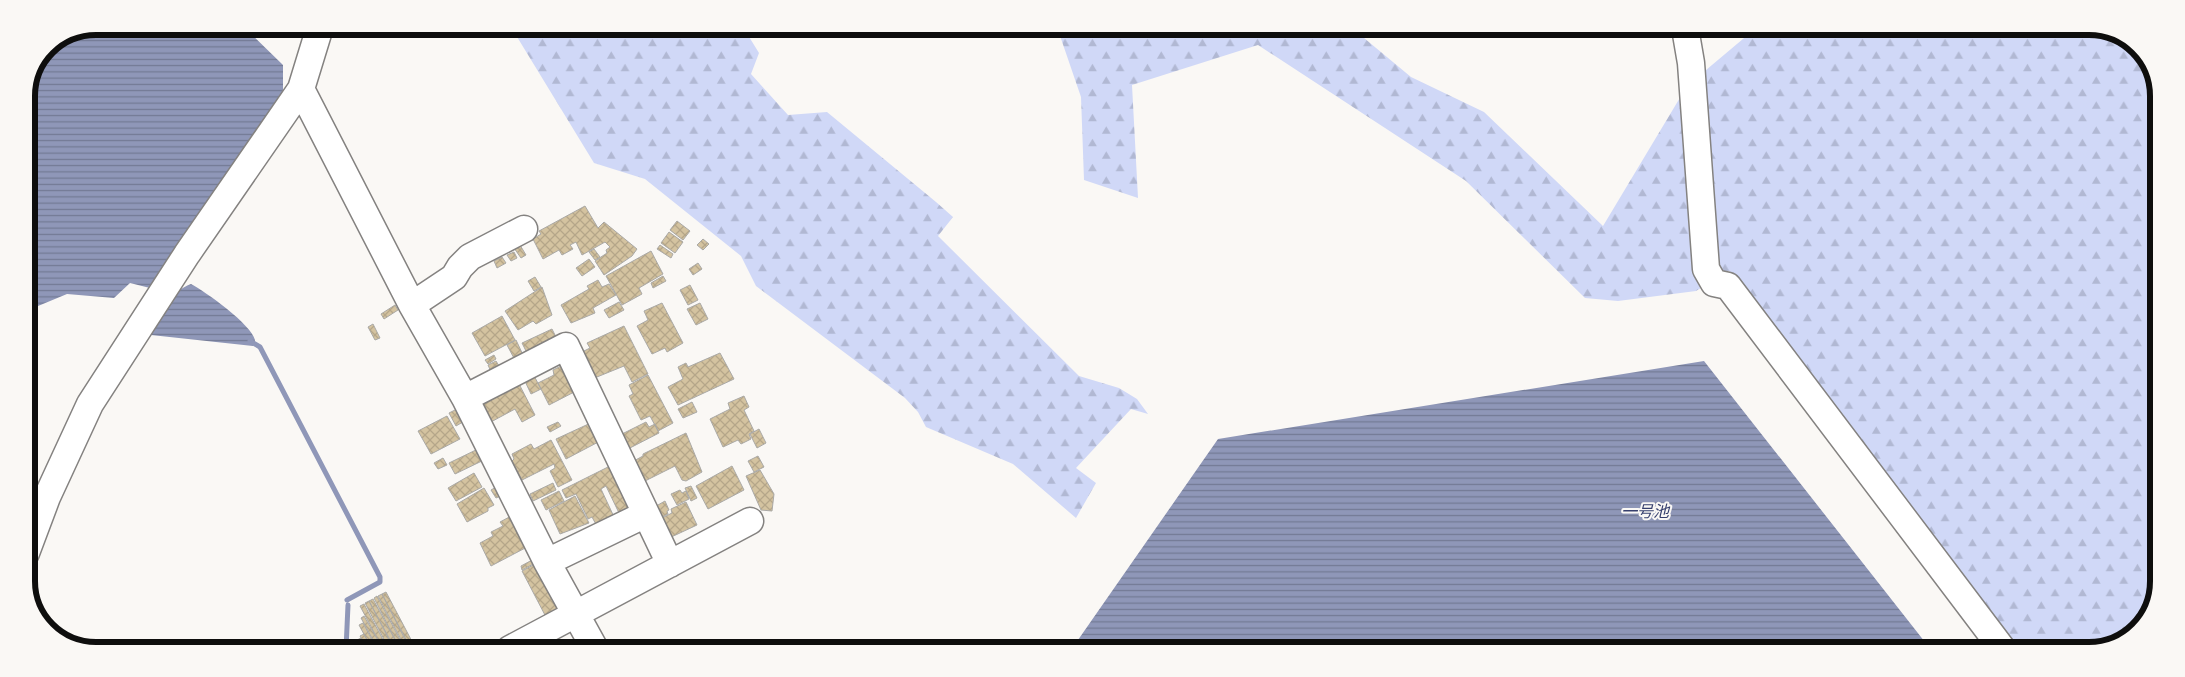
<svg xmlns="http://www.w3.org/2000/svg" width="2185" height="677" viewBox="0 0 2185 677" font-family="'Asap Condensed','Noto Sans JP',sans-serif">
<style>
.forest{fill:url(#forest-firs)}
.water{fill:url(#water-rules)}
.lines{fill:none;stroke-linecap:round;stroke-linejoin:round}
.stream{stroke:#8f97b8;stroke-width:5}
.building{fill:url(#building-cross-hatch);stroke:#aaa9a6}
.minor-casing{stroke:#848280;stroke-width:29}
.minor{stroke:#fff;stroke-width:26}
.labels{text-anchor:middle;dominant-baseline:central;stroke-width:4;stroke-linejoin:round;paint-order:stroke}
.water-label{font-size:16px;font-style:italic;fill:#363f6d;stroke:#faf8f5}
.rim{fill:none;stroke:#0e0e0d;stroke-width:6}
</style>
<defs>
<pattern id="forest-firs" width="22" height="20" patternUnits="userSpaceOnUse" patternTransform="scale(1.25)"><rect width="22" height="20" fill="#d0d8f7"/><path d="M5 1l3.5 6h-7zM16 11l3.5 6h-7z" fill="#b1b8d3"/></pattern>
<pattern id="water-rules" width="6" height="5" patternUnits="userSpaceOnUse" patternTransform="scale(1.25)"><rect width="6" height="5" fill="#8f97b8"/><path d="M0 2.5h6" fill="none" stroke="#737a94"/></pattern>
<pattern id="building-cross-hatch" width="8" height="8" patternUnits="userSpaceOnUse" patternTransform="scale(1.25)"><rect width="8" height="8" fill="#d4c3a0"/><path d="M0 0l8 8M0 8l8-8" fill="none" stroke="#b5a689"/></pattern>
</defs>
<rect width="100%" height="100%" fill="#faf8f5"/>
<path class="forest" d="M511,27H743L759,53L751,74L788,115L827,112L936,202L953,217L938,236L1079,376L1119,388L1137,399L1148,414L1131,409L1076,468L1096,483L1076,518L1013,464L926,427L918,412L905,398L756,286L741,256L645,179L594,163Z
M1057,27L1352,28L1411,77L1484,112L1603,226L1687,86L1756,28L2108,29L2144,53L2159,91L2156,600L2132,636L2090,651H2021L2010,642L1729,271L1696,291L1618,301L1585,298L1466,181L1258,45L1132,85L1138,198L1084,180L1081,97Z"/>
<path class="water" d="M96,26H243L283,65V90L279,107L154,289L130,283L114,298L67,294L26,311V95L47,46Z
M191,284C206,292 251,324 255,340L253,346L151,335C156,315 171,291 191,284Z
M1704,361L1932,651L1071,650L1218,439Z"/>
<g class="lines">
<path class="stream" d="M250,341L260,347L380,577V582L347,600
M346,649L348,605"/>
</g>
<path class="building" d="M585,206L598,228L604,222L637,249L632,256L604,275L595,261L607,253L606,250L610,247L605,242L582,255L576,242L570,245L573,249L562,255L559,250L543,259L533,239L541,234L539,231Z
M677,221L690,231L683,240L670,230Z
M669,232L683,242L675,253L661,243Z
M703,239L709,244L703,250L697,245Z
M520,245L526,255L521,258L514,248Z
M660,245L673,254L671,258L657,249Z
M594,249L600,257L595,260L589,252Z
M651,251L663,274L639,288L642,294L622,305L606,276Z
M514,252L517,258L511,261L507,255Z
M502,257L506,263L497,268L494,261Z
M589,259L595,267L582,276L576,268Z
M698,263L702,269L693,275L689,269Z
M663,276L666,281L653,288L651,283Z
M535,277L541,287L534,291L528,281Z
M598,280L602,287L609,284L616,295L593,308L595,313L571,323L561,305L589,289L587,286Z
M690,285L698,300L688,305L680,290Z
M542,287L552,315L536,324L533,321L518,330L505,311Z
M619,302L624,310L609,318L604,310Z
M662,303L683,343L667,352L665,348L652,354L637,326L648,320L644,311Z
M700,303L708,319L696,325L687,309Z
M395,305L398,310L384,319L381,314Z
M502,316L515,340L485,356L472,333Z
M373,324L380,338L375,340L368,327Z
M624,326L648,374L632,382L624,366L592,379L580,353L590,348L587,343Z
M552,329L558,341L528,355L522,343Z
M516,340L524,357L516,362L507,345Z
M720,353L734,379L678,405L668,387L683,379L678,367L686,363L688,367Z
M494,355L496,359L488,364L485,360Z
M496,361L501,369L492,374L488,365Z
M565,364L578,390L549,405L538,383L554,375L553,370Z
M532,372L541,389L531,394L523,377Z
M648,375L673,423L658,431L650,416L641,420L629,396L633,394L629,385Z
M517,380L535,415L522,422L515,409L489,423L478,403Z
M744,396L749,407L744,410L754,431L749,434L751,439L741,444L738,440L723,447L710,419L730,409L728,403Z
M692,402L697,412L683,418L678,409Z
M461,407L468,419L456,426L449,413Z
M447,416L460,439L431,454L418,431Z
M595,421L604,439L566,459L556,439Z
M558,422L561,426L550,432L547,427Z
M646,422L649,427L655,424L659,433L626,450L618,436Z
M759,429L766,443L757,448L750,434Z
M686,433L702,472L686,481L682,480L675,466L641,483L630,463L643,456V454Z
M551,440L572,480L558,487L550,471L555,468L554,464L522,480L512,461L514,459L512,454L531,444L534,449Z
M480,448L486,459L455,474L449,463Z
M758,456L764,467L754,472L748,461Z
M443,458L447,465L438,469L434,463Z
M614,464L636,506L620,515L606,486L601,489L615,519L598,528L592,517L588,519L576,494L566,498L562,490Z
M732,466L744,490L708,509L696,486Z
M760,470L774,494L772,511L761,510L746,476Z
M474,473L482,487L456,501L448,488Z
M553,483L556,490L533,501L530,494Z
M498,486L503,495L496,498L491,490Z
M691,486L697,498L691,501L685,488Z
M484,488L494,505L488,508V511L467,522L457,504Z
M680,490L682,493L686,491L689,499L677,505L671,494Z
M559,491L564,501L546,510L541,500Z
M575,496L589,523L560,534L549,510Z
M665,501L669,510L667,511L668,514L656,520L651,509Z
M686,502L697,525L667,539L658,520L672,513L671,509Z
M513,515L529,546L491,566L480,543L493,536L491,532L503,526L500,522Z
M534,559L537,562L522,570L521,566Z
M537,563L560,609L546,617L522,571Z
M386,592L416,649H411L382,594Z
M382,594L410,649H406L378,596Z
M377,596L405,649H400L374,598Z
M373,599L400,649H395L369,601Z
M369,601L394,649H389L365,603Z
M364,604L388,649H383L360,606Z
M364,616L383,649H378L361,618Z
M363,623L377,649H372L359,625Z
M364,634L372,649H367L360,636Z
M361,638L366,649H361L357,640Z"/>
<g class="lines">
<defs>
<path id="minor" d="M1685,28L1691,63L1706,269L1714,283L1728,286L2004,651
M301,89L412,305L465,398L547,562L595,649
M412,305L454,277L460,267L470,257L524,229
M465,398L566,346L670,564
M26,553L47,497L90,404L187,254L301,89L320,27
M547,562L646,514
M510,649L750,521"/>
</defs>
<use href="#minor" class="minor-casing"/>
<use href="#minor" class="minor"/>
</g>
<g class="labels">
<g class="water-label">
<text x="1645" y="511">一号池</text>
</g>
</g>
<path d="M0 0H2185V677H0ZM96 35H2089A61 61 0 0 1 2150 96V581A61 61 0 0 1 2089 642H96A61 61 0 0 1 35 581V96A61 61 0 0 1 96 35Z" fill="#faf8f5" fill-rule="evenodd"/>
<path class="rim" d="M96 35H2089A61 61 0 0 1 2150 96V581A61 61 0 0 1 2089 642H96A61 61 0 0 1 35 581V96A61 61 0 0 1 96 35Z"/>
</svg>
